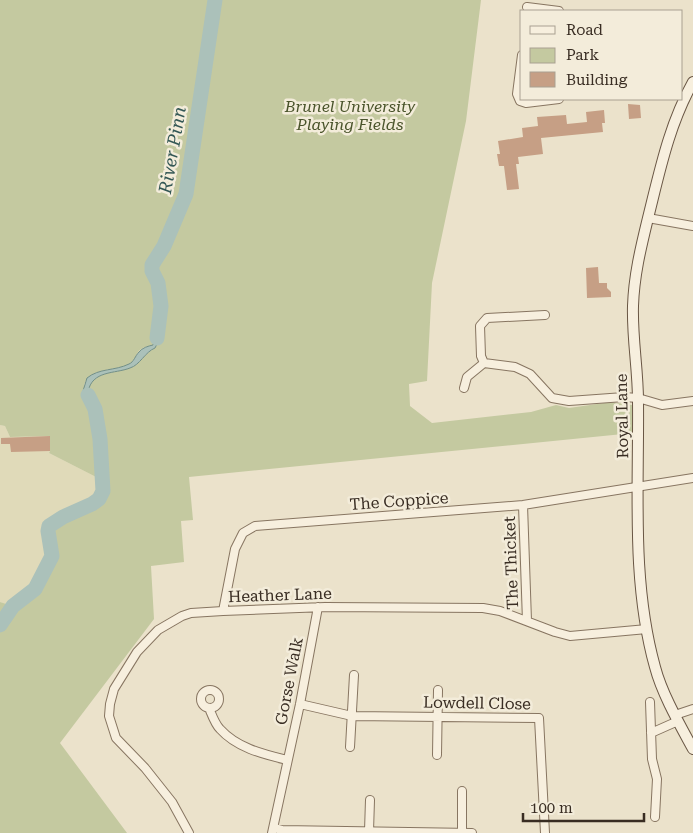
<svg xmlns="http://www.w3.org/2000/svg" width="693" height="833" viewBox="0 0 693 833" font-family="'Roboto Serif',serif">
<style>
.farmland{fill:#e0dab9}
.green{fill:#c4c9a0;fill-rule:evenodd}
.water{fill:#abc1ba;stroke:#728f87}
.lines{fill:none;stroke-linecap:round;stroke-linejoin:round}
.river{stroke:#abc1ba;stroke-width:15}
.building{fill:#c69f85}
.street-casing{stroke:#877561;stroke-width:10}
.secondary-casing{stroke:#695644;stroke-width:12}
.street{stroke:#f7efde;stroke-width:8}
.secondary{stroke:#f7efde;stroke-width:10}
.labels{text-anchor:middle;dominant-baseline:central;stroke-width:5;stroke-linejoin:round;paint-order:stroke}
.park-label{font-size:16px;font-style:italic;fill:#4a542b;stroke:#f3ecda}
.street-label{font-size:16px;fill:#392d23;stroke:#f3ecda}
.water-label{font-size:18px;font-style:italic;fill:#335755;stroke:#f3ecda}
</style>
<rect width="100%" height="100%" fill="#ebe2cb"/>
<path class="farmland" d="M0,425L5,426L10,437L50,436V451L49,453L100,479L101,489L97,497L79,507L44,533L50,556L33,586L13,606L0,602Z"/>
<path class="green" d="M0,0H481L466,121L432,283L427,381L409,384L410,406L432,423L531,412L556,405L569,408L611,402L632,405L633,433L189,477L193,520L181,521L184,562L151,566L154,619L60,743L127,833H0V602L13,606L33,586L50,556L44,533L47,524L97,497L101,489L100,479L49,453L50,451L49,436L10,437L5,426L0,425ZM157,329L162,334L155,348C145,352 140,365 130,368C115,374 92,370 88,392L97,406L91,408C89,402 84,395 84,390C83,366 116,372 130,364C134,361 136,355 139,351C143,347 148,346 153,345L157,336Z"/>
<path class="water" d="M160,318L162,334L155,348C145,352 140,365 130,368C115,374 92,370 88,392L97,406L95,414L83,391L87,378C99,368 115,371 129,364C134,362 135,356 139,352C142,348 148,346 153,345C157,336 157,327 160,318Z"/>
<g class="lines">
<path class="river" d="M157,338L161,306L158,283L152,271V265L164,246L186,194L215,0
M0,625L13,606L35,589L52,556L48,531L49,526L63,517L92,504L99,499L103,491L100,439L95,409L88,395"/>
</g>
<path class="building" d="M628,104L640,105L641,118L629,119Z
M604,110L605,123H602L603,132L541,138L543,154L518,157L519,164H516L519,189L507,190L504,166H499L497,154H500L498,141L523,137L522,128L538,126L537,117L566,115L567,124L587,122L586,112Z
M598,267L599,283H607V288L611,292V297L587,298L586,268Z
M50,436V451L11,452L10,444H1V438Z"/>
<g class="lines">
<defs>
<path id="street" d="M527,7L559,11
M522,55L517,94L520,101L526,103L559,99
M648,218L693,226
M545,315L487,318L480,326L481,356L484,363L515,367L530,374L552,398L569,401L624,397L638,398L662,405L693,401
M464,388L467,377L484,363
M523,505L527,621
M223,611L235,549L243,533L255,526L523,505L693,478
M201 699a9 9 0 1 1 18 0a9 9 0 1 1-18 0Z
M650,702L652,759L657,779L655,817
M300,704L352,716L539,718L545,833
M209,708C212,715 215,724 220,729C237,748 263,754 287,760
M675,715L693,709
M651,733L678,721
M350,747L354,675
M437,755L438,690
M462,791V832
M274,828L282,830L472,833
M369,831L370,800
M189,833L172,802L145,768L116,738L109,716L110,704L114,689L137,652L158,630L182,616L191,613L223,611L325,607L483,608L500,611L555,632L570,636L647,629
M272,833L300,704L318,607"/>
<path id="secondary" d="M693,82C669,125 660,170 648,218C641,247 634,275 633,306C632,338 638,369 638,401C639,489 631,581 655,667C662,694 680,725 693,749"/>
</defs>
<use href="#street" class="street-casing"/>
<use href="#secondary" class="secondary-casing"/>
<use href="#street" class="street"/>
<use href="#secondary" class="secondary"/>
</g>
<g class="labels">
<g class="park-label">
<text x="350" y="106">Brunel University<tspan x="350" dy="18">Playing Fields</tspan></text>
</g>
<g class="street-label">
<text transform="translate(622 416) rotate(-91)">Royal Lane</text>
<text transform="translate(399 501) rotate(-4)">The Coppice</text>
<text transform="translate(511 563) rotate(-92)">The Thicket</text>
<text transform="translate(280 595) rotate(-2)">Heather Lane</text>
<text transform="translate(289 681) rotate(-79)">Gorse Walk</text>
<text transform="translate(477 703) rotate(1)">Lowdell Close</text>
</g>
<g class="water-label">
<text transform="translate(172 150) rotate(-80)">River Pinn</text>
</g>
</g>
<rect x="520" y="10" width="162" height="90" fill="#f3ecda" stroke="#a9a091"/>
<rect x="530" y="26" width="25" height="8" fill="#f7efde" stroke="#a9a091"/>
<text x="566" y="35" font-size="15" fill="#392d23">Road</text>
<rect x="530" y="48" width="25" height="15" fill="#c4c9a0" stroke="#a9a091"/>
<text x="566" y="60" font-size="15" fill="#392d23">Park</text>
<rect x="530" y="72" width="25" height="15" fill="#c69f85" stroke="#a9a091"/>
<text x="566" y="85" font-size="15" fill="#392d23">Building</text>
<path d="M523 813v8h121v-8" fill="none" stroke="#392d23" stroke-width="2.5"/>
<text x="530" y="813" font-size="15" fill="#392d23" stroke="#f3ecda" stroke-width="4" paint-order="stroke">100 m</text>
</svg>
